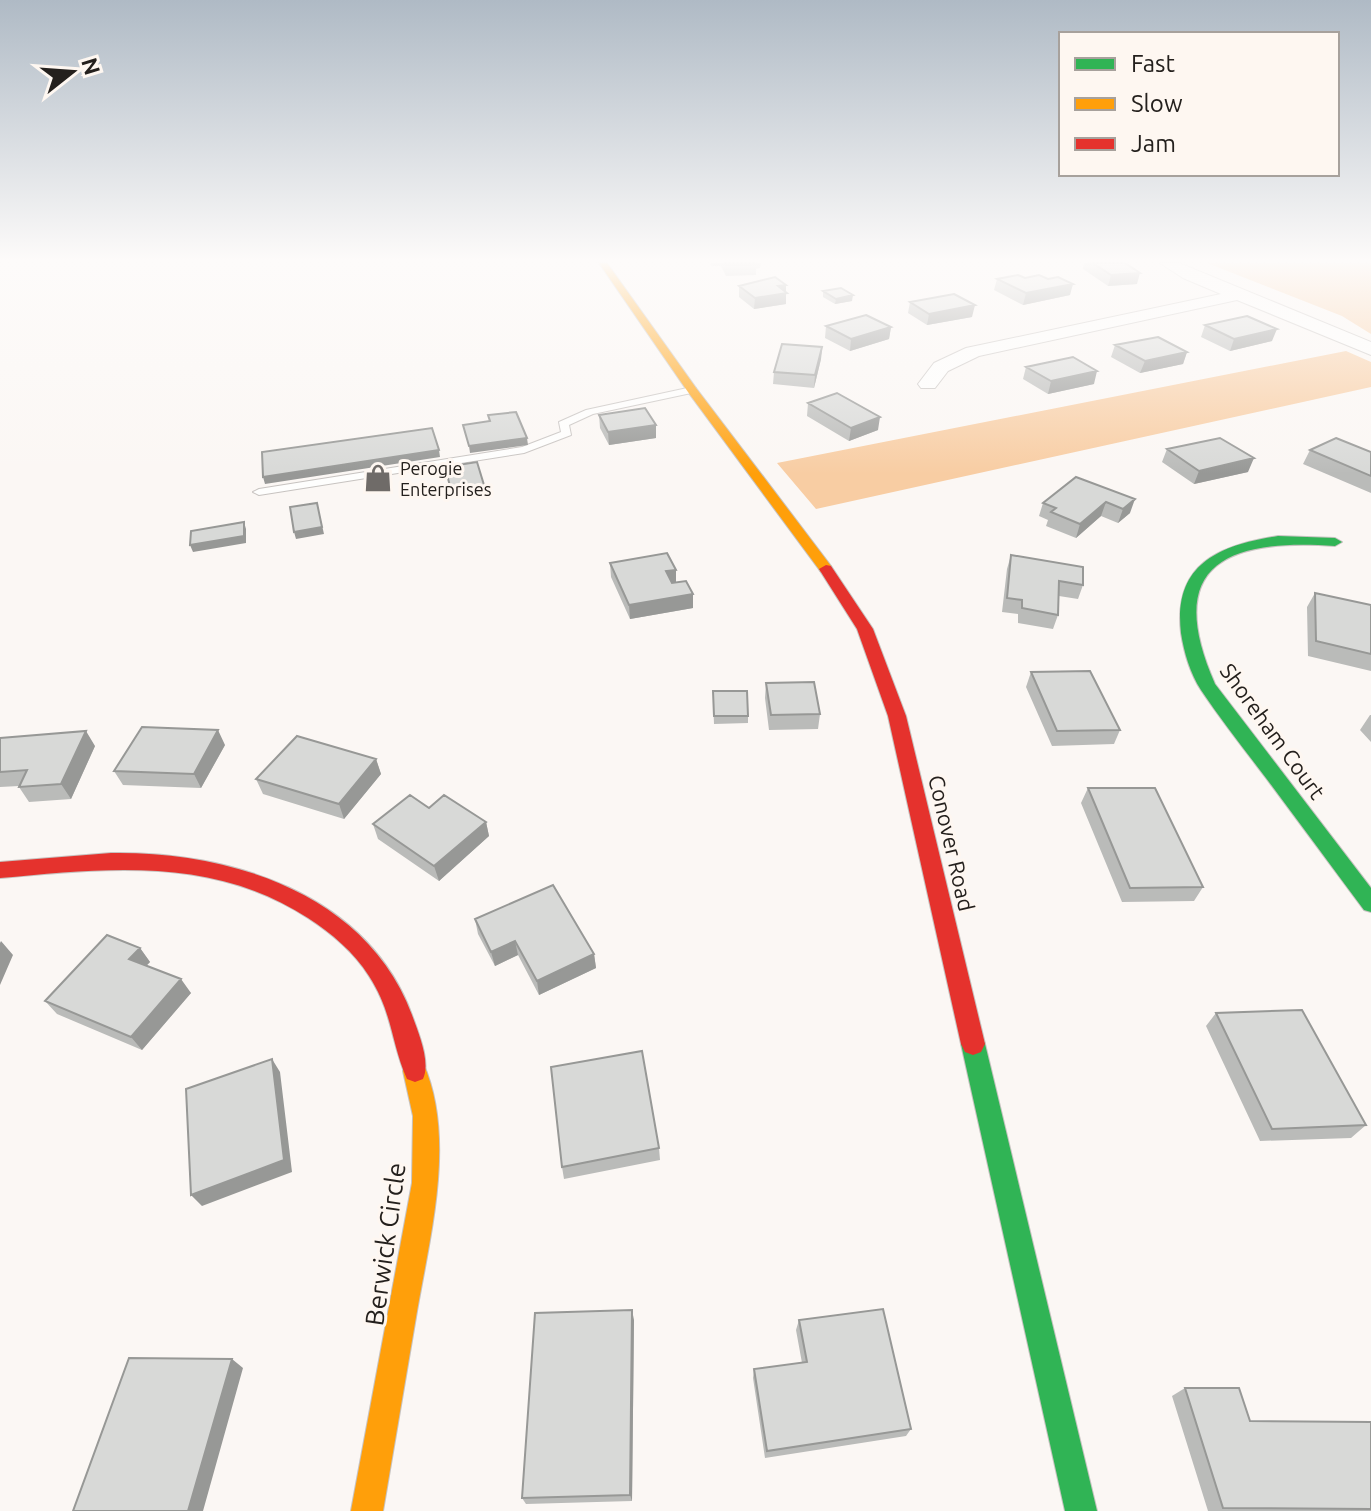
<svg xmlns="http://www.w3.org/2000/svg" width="1371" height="1511" viewBox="0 0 1371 1511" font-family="Ubuntu,sans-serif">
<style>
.forest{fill:#f8cda3}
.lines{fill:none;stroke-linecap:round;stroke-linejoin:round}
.lane-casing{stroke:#c7c3c0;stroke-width:2}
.street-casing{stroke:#c7c3c0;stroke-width:2}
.fast-casing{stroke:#c7c3c0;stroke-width:2}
.slow-casing{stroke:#c7c3c0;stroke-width:2}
.jam-casing{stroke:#c7c3c0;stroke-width:2}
.lane{fill:#fefefd;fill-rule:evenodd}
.street{fill:#fefefd;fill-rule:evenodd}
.fast{fill:#30b455;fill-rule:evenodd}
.slow{fill:#ff9f0a;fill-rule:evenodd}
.jam{fill:#e5322d;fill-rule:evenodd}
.wall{fill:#babbb9}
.shaded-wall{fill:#979896}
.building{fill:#d8d9d7;stroke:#979896;stroke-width:2}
.labels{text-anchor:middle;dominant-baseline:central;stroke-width:6;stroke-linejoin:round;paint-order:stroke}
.far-poi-label{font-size:18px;fill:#24201d;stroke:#fef7f1;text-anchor:start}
.street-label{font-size:22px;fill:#24201d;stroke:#fef7f1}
.near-street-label{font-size:26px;fill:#24201d;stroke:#fef7f1}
</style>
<rect width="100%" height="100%" fill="#fbf7f4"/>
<path class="forest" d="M1207,263H1371V334L1342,316Z
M1346,351L1371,362V387L816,509L777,463Z"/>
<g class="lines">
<defs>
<path id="lane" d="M692,387L696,388V392L593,414L569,425L571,435L524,453L259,495L253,492L259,489L522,447L561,432L559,422L586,410Z"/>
<path id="street" d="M1160,263H1179L1371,342V355L1237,300L979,356L948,371L935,388H921L918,384L934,363L966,348L1221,294L1183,278Z"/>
<path id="fast" d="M1278,536L1335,538L1342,542L1335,546C1225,538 1163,566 1215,684L1371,888V912L1364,910C1331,866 1299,822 1266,778C1244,749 1221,720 1201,690C1190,673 1184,652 1181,633C1173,564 1219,545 1278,536Z
M973,1033L981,1036L985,1044L1097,1511H1065L961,1044L965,1036Z"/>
<path id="slow" d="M599,263H607L696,388L831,566V572H821L688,392Z
M415,1060L423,1063C457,1139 429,1239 416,1317C405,1382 394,1446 383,1511H351L412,1183L413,1116L403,1071L407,1063Z"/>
<path id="jam" d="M826,565L831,566L873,629L906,716L985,1044L981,1052L973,1055L965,1052L961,1044L888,716L857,629L819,569Z
M111,853C229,851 367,893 412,1015C418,1032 431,1062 423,1079L415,1082L407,1079C391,1043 393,1013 369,976C354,952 331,933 308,918C213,856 107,868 0,878V862Z"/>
</defs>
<use href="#lane" class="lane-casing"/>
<use href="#street" class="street-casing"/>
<use href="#fast" class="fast-casing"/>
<use href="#slow" class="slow-casing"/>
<use href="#jam" class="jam-casing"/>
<use href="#lane" class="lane"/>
<use href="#street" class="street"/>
<use href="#fast" class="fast"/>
<use href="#slow" class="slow"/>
<use href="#jam" class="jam"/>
</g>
<path class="wall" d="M710,263H761L760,268L756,269V275L726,276L721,266H712Z
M1084,263H1125L1137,284L1108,286L1083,269Z
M997,279L1070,295L1023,305L994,290Z
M786,285V304L754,309L739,297V286Z
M823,291L852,301L835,304L823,297Z
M910,302L972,317L927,325L908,313Z
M1205,325L1272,341L1230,351L1201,337Z
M826,326L891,327L889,339L850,351L825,338Z
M1115,345L1187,352L1183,364L1140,373L1111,357Z
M822,347L821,359L814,388L773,384L774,372Z
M1026,367L1094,384L1048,394L1023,379Z
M808,403L878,430L849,441L807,416Z
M599,415L656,425V438L609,445L600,428Z
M1167,449L1248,472L1194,484L1162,462Z
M1310,450L1371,452V493L1303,464Z
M1076,477L1130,513L1118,523L1101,516L1076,538L1046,526L1048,520L1039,516L1043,503Z
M1011,555L1083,585L1078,599L1059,596L1058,615L1053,629L1018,623V614L1002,612L1007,569Z
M610,563L676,582L693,594V608L630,619L611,577Z
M1315,593L1371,605V671L1308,656L1307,607Z
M1031,672L1120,730L1114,744L1052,746L1026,687Z
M766,683L820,714L818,729L769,730L765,698Z
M713,699L748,716V723L714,724Z
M1370,715H1371V742L1360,730Z
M0,738L95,746L71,799L29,802L19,787V786L0,787Z
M225,745L201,788L123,785L114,771Z
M376,759L381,774L344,819L263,794L256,779Z
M1088,788L1203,887L1194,901L1122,902L1081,803Z
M486,822L489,836L439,881L378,839L373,824Z
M475,919L594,954L596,968L539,995L518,955L495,966L478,934Z
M140,948L150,962L146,966L191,993L142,1050L57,1014L45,1001Z
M1216,1013L1366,1125L1351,1138L1260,1141L1206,1026Z
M659,1148L660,1160L564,1179L562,1167Z
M634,1320L632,1501L526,1504L522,1498Z
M799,1320L911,1429L906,1436L765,1458L753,1378L754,1369L802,1363L796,1330Z
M1185,1388L1250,1421L1371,1422V1511H1208L1172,1396Z"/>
<path class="shaded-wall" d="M1140,273L1137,284L1108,286L1111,275Z
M1073,284L1070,295L1023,305L1026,293Z
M786,285V304L754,309L755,298L778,286Z
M853,295L852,301L835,304L836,299Z
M975,305L972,317L927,325L929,314Z
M891,327L889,339L850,351L851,339Z
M1277,329L1272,341L1230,351L1234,339Z
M822,347L821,359L814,388L815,375Z
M1187,352L1183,364L1140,373L1145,361Z
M1097,371L1094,384L1048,394L1051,381Z
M880,417L878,430L849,441L851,428Z
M656,425V438L609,445L608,432Z
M527,438L528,445L470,453L469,446Z
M439,450L440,457L265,484L263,477Z
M1254,458L1248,472L1194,484L1199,471Z
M484,485L485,492L453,497L451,490Z
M1135,499L1130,513L1118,523L1123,509Z
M1106,502L1101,516L1076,538L1080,524Z
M317,503L324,534L296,539L294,532Z
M244,522L246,529V543L193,552L190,545Z
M676,570V584L667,586L666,571Z
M693,594V608L630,619L629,605Z
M218,730L225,745L201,788L194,774Z
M86,731L95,746L71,799L61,784Z
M376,759L381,774L344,819L339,804Z
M486,822L489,836L439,881L434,866Z
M1,941L13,955L0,985V943Z
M515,941L518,955L495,966L491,952Z
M140,948L150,962L139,973L129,959Z
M594,954L596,968L539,995L537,981Z
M181,979L191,993L142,1050L131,1037Z
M272,1059L280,1072L292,1172L202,1206L191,1195Z
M632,1310L634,1320L632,1501L630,1495Z
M232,1359L243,1368L203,1511H188Z"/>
<path class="building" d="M725,263H756V264L727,265Z
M1093,263H1125L1140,273L1111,275Z
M1018,275L1025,278L1039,275L1048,279L1058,277L1073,284L1026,293L997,279Z
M775,277L786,285L778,286L787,293L755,298L739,286Z
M841,288L853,295L836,299L823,291Z
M954,294L975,305L929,314L910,302Z
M866,315L891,327L851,339L826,326Z
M1247,316L1277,329L1234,339L1205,325Z
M1158,337L1187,352L1145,361L1115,345Z
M782,344L822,347L815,375L774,372Z
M1073,357L1097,371L1051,381L1026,367Z
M837,393L880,417L851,428L808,403Z
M645,408L656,425L608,432L599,415Z
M516,412L527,438L469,446L463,425L490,421L488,415Z
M432,428L439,450L263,477L262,452Z
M1220,438L1254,458L1199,471L1167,449Z
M1336,438L1371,452V476L1310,450Z
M477,462L484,485L451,490L445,467Z
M1076,477L1135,499L1123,509L1106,502L1080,524L1051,512L1056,508L1043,503Z
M317,503L322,527L294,532L290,507Z
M244,522V536L190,545L191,531Z
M667,553L676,570L666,571L672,583L686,581L693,594L629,605L610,563Z
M1011,555L1083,567V585L1059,581L1058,615L1022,608V600L1007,598Z
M1315,593L1371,605V654L1316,641Z
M1090,671L1120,730L1057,731L1031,672Z
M814,682L820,714L771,715L766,683Z
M713,691H747L748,716H714Z
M142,727L218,730L194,774L114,771Z
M86,731L61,784L19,787L27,770L0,772V738Z
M297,736L376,759L339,804L256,779Z
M1088,788H1155L1203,887L1130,888Z
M410,795L429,808L444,795L486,822L434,866L373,824Z
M553,885L594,954L537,981L515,941L491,952L475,919Z
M107,935L140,948L129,959L181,979L131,1037L45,1001Z
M1302,1010L1366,1125L1272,1129L1216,1013Z
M642,1051L659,1148L562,1167L551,1067Z
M272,1059L284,1160L191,1195L186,1089Z
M883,1309L911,1429L767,1451L754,1369L807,1362L799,1320Z
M632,1310L630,1495L522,1498L535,1313Z
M129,1358L232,1359L188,1511H73Z
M1185,1388H1239L1250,1421L1371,1422V1509L1223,1508Z"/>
<linearGradient id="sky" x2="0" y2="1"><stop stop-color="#afbac5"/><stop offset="0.55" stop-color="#fdfbfa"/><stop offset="1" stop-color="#fdfbfa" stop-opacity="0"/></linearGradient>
<rect width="1371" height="474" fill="url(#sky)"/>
<defs>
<symbol id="shop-bare" viewBox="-9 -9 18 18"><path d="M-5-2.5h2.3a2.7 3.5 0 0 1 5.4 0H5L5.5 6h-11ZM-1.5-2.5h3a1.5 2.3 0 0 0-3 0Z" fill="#6f6b68" stroke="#fef7f1" stroke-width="2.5" paint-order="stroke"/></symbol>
</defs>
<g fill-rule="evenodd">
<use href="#shop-bare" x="358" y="458" width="40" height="40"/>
</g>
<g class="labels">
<g class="far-poi-label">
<text x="400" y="468">Perogie<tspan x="400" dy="21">Enterprises</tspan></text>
</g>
<g class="street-label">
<text transform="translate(1273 731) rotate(54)">Shoreham Court</text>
<text transform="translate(952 843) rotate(77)">Conover Road</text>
</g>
<g class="near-street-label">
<text transform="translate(385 1244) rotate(-82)">Berwick Circle</text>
</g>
</g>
<rect x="1059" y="32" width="280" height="144" fill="#fef7f1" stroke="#a7a19c" stroke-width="2"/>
<rect x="1075" y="58" width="40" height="12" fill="#30b455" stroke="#a7a19c" stroke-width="2"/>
<text x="1131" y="72" font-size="24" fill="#24201d">Fast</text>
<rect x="1075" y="98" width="40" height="12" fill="#ff9f0a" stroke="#a7a19c" stroke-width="2"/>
<text x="1131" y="112" font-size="24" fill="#24201d">Slow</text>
<rect x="1075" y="138" width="40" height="12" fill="#e5322d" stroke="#a7a19c" stroke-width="2"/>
<text x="1131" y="152" font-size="24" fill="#24201d">Jam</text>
<g transform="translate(72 72) rotate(73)" stroke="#fef7f1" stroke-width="6" paint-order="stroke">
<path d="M0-6L14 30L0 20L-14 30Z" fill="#24201d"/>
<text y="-12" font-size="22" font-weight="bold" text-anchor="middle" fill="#24201d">N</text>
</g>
</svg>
